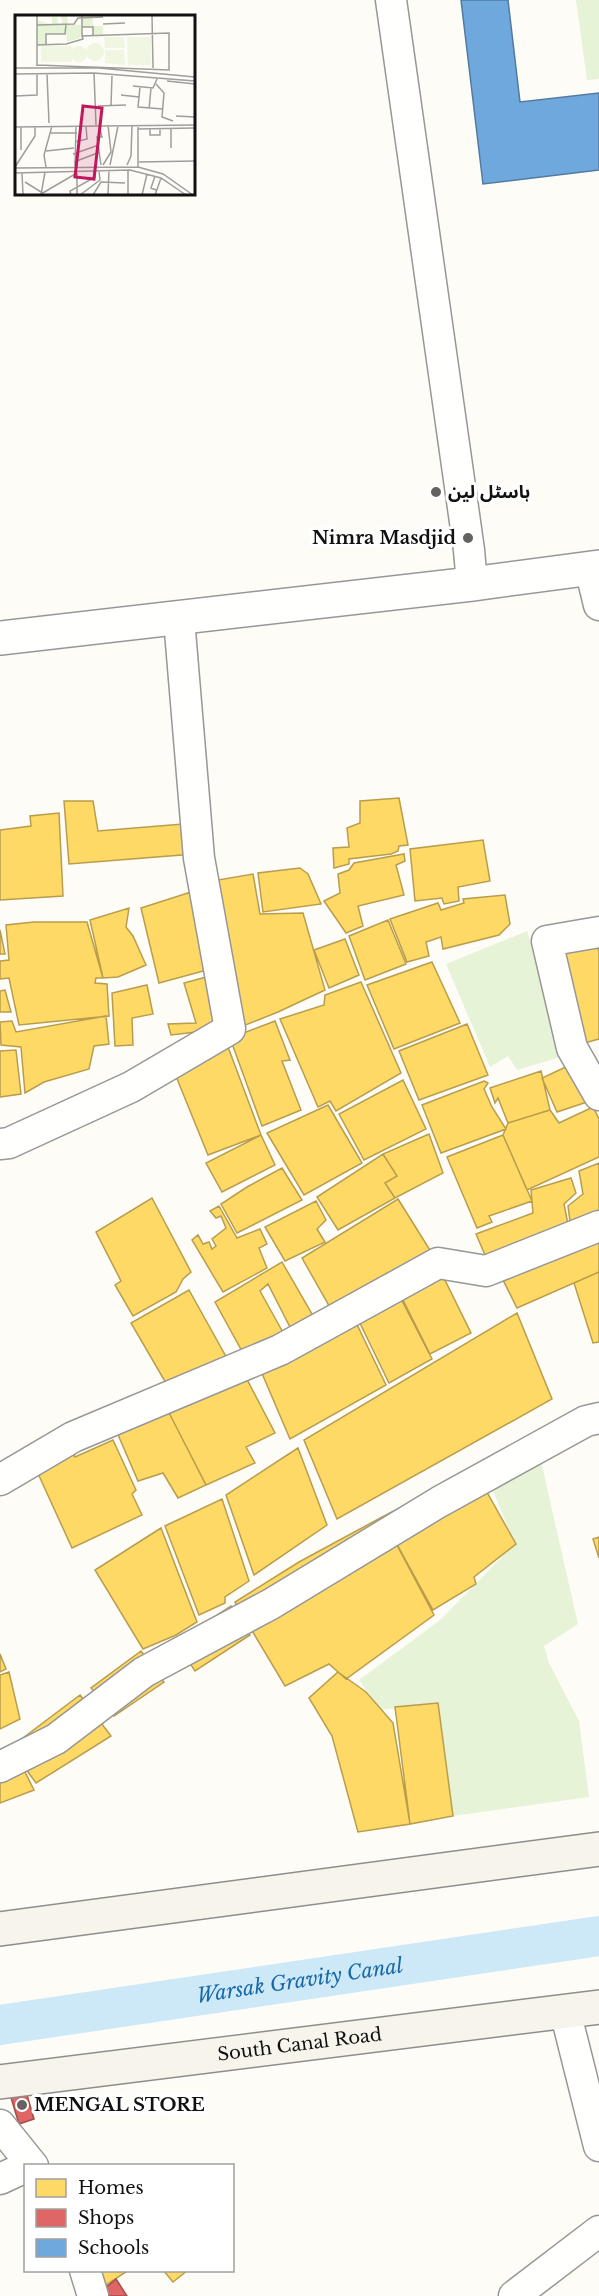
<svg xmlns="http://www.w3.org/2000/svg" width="599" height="2296" viewBox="0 0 599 2296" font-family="'Libre Baskerville','Noto Sans Arabic',serif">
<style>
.green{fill:#e7f3d7}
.homes{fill:#ffd966;stroke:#b89d4c;stroke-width:1.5}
.shops{fill:#e06666;stroke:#a24c4c;stroke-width:1.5}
.schools{fill:#6fa8dc;stroke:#537b9f;stroke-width:1.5}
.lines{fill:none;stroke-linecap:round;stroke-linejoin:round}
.canal{stroke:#cde8f7;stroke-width:40}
.minor-casing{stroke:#979795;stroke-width:33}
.tertiary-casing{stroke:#979795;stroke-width:36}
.secondary-casing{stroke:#8e8d8b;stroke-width:36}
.minor{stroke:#fffffe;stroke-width:30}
.tertiary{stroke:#fffffe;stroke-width:33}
.secondary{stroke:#f6f4eb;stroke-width:33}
.poi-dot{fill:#646362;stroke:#fff;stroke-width:2}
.labels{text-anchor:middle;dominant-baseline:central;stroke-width:6;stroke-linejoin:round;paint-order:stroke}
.poi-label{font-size:18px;font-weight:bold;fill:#111;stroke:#fff;text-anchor:start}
.street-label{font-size:18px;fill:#111;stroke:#fff}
.water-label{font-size:20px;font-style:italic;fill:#1768a6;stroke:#fff}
.inset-road{fill:none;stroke:#9f9e9b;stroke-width:1.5}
.view{fill:#c2185b;fill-opacity:0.15;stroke:#c2185b;stroke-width:3}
.inset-edge{fill:none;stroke:#111;stroke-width:3}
</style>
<rect width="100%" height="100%" fill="#fdfcf7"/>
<path class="green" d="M576,0H599V79L587,80Z
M527,931L567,1055L517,1070L508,1056L490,1067L446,964Z
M538,1448L578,1624L544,1646L549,1663L579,1721L589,1797L453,1816L438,1703L381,1710L359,1680L439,1621L515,1544L484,1469Z"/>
<path class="homes" d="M399,798L408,845L399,846L398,851L391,854L349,859V864L334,868L333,848L349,847L347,828L360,823V801Z
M64,801H93L98,831L183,824L194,854L69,864Z
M59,813L63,896L0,900V830L31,826L30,816Z
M483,840L490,881L458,887L459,901L444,904L442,898L415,901L410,849Z
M404,854L405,861L396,865L404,895L358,906L363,926L346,933L324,901L340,893L338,874L349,870L354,863Z
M300,868L308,874L321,904L263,912L258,873Z
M253,874L260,914L303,913L325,990L278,1012L238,1028L206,882Z
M191,892L207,970L159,983L141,908Z
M505,895L510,924L499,935L443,949L441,937L426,942L429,956L407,962L390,919L438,903L441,910L464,903L463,899Z
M129,908L126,927L133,936L146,965L118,977L103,978L90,920Z
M388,920L406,964L365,980L349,936Z
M34,922H87L103,978H96L95,983L107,984L109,1016L19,1025L9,978L0,979V961L9,960L6,925Z
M0,930L5,954H0Z
M345,939L359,975L329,988L314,950Z
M596,942L599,952V1039L581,1044L562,949Z
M432,962L460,1023L394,1049L367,985Z
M210,976L222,1029L171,1035L168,1024L196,1023L184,983Z
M361,982L401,1073L336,1111L330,1101L318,1107L280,1019L324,1005L325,995Z
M147,985L153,1014L132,1018L133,1045L115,1046L112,993Z
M5,990L11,1012H0V991Z
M106,1016L109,1044L94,1046L89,1069L44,1082L25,1093L21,1047L1,1045L0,1022L12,1021L16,1032Z
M275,1021L290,1060L282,1061L301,1110L262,1126L230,1038Z
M467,1024L488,1075L419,1100L399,1051Z
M225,1039L261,1135L208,1155L171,1064Z
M16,1050L21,1094L0,1097V1051Z
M572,1064L590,1101L557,1112L542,1078Z
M541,1071L550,1110L508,1123L498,1098L495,1103L490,1088Z
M403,1080L426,1129L364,1160L339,1114Z
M484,1081L488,1083L484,1089L492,1107L506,1129L441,1153L422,1105Z
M328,1105L362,1163L304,1195L267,1133Z
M593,1107L599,1119V1157L527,1190L503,1135L508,1123L550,1110L559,1123Z
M429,1134L443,1173L395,1198L385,1183L397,1176L383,1154Z
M261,1135L275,1165L222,1192L206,1163Z
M503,1135L532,1201L489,1216L492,1222L477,1228L447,1157Z
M383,1154L397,1176L385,1183L395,1198L338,1230L317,1197Z
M599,1163V1216L571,1229L568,1206L583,1194L579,1171Z
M282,1168L302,1200L237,1233L221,1204L247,1187Z
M571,1178L576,1193L564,1204L568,1224L488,1262L476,1234L533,1213L531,1190Z
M152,1198L191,1272L183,1279L176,1292L133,1316L115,1285L121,1281L96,1232Z
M398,1199L438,1263L425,1269L418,1257L379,1279L336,1318L302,1258Z
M316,1201L326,1220L317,1229L325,1242L285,1261L265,1227Z
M219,1206L237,1238L260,1229L267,1244L259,1248L267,1268L223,1292L192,1240L198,1235L203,1244L209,1242L212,1249L216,1246L212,1239L226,1228L221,1216L216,1218L210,1211Z
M599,1227V1272L517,1308L501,1276Z
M282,1262L316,1321L293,1333L268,1284L260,1291L285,1336L243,1353L215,1302Z
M438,1266L471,1333L430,1354L397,1288Z
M599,1272V1342L593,1343L574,1283Z
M189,1290L229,1362L170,1390L131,1323Z
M397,1291L432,1359L389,1383L357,1317Z
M350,1310L386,1385L290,1439L258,1364Z
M517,1313L552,1399L337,1519L304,1440Z
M242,1370L275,1433L246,1447L255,1463L206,1485L164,1403Z
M164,1403L206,1485L178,1498L163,1473L138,1481L116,1430Z
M113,1440L136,1490L132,1494L142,1515L72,1548L35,1467L72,1452L75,1457Z
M298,1448L327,1525L254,1575L226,1495Z
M474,1469L516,1544L474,1577L476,1584L433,1610L382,1517Z
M222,1499L249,1581L225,1597V1603L199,1615L165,1526Z
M382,1517L434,1615L346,1679L329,1664L285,1686L235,1602L299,1562Z
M161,1528L197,1622L176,1635L143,1649L95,1570Z
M599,1537V1558L593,1539Z
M231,1606L250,1635L195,1671L176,1642Z
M141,1651L164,1682L114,1716L91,1688Z
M0,1654L6,1669L0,1672Z
M9,1672L20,1719L0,1729V1675Z
M338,1672L366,1692L393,1723L410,1824L358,1832L332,1736L309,1698Z
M80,1695L111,1736L36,1783L28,1772L15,1744Z
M438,1703L453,1816L410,1824L395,1707Z
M12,1746L34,1790L0,1803V1750Z
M83,2270H129L92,2294Z
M163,2270H188L173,2282Z"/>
<path class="shops" d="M25,2088L34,2119L19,2124L9,2091Z
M116,2279L127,2296H99L98,2294Z"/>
<path class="schools" d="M461,0H508L520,102L599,93V170L483,184Z"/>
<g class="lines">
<path class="canal" id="s1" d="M0,2025L599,1936"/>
<defs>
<path id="minor" d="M391,0L469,550L472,584
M590,568L599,605
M599,932L547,941L572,1048L599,1095
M0,1144L9,1143L131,1087L230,1029L199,858L179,619
M0,1480L73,1437L280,1350L438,1263L486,1271L599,1226
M0,1767L56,1739L144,1672L271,1604L439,1502L586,1421L599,1418
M565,2011L599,2146
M0,2125L33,2166
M0,2179L26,2167
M85,2270L93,2296
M514,2296L599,2231"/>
<path id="tertiary" d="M0,638L472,584L599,567"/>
<g id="secondary">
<path d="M0,1929L599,1849"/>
<path id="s2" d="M0,2082L599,2007"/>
</g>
</defs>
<use href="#minor" class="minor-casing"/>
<use href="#tertiary" class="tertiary-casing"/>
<use href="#secondary" class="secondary-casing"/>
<use href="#minor" class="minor"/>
<use href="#tertiary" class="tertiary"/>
<use href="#secondary" class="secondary"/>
</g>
<g class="poi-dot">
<circle cx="436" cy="492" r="6"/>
<circle cx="468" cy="538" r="6"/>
<circle cx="22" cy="2105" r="6"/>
</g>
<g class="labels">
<g class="poi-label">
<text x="448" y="492">ہاسٹل لین</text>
<text x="456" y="538" text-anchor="end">Nimra Masdjid</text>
<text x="34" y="2105">MENGAL STORE</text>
</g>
<g class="street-label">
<text stroke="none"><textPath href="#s2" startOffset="302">South Canal Road</textPath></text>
</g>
<g class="water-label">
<text stroke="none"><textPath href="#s1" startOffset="303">Warsak Gravity Canal</textPath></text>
</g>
</g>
<g transform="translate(15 15)">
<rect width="180" height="180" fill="#fdfcf7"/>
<path d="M45,0H52L53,9L66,10V3L61,0H77L78,11H88V20H78L77,12H67L65,23L52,27L51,18L31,19V30H22V5L37,10V2H42L43,9H48Z" fill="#e7f3d7"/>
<path d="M89,22H109L110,33H90ZM112,22H136V50H113ZM71 37a9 9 0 1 1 18 0a9 9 0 1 1-18 0ZM26,31H57V47H26ZM56 39a8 8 0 1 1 16 0a8 8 0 1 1-16 0ZM90,35H109L110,50L90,48Z" fill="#f0f6e1"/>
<path class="inset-road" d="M22,0V51M67,0V21M137,0L138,53M88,9L110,8M22,10L59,9L63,3L88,2M67,12H78V20M22,30L51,29L68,24L67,21L154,18V55L22,50M31,30V19H50L51,9M0,53H84L180,62M79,58L81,110M0,59L79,58L180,66M32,59L34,108M152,66L180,69M141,69L149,78L147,102L158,106M118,71L138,73L142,64M125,72L123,92L148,94M106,80L124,82M0,81L22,80V59M96,90L97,61M83,91L111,90M134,94L136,73M161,101L180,102M84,111L87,122H82L86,150M0,112L180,110M6,112V135M123,112V152M156,113V133M123,114L180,113M135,114V120H145V113M36,118H62M60,127L72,124L71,111M31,136L59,133M58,139L84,130M59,147L85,137M124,147L180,146M88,150L96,137L93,110M95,150L103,111M112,150L116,141L117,110M60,151L61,111M0,152L20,121V112M31,152L29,140L37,111M0,153L123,152L148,159L178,180M113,155V180M0,158L115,155L146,163L171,180M7,158L8,180M62,158V180M140,161L136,173L141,175M10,167L26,177M26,179L62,158M26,180L30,157M56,180L55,176L80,162L79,157M65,180L85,165L84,156M78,180L86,167L110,168M93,180L94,155M127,180L132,159M140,180L146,163"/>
<path class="view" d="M68,91L87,93L79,164L60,162Z"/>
<rect width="180" height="180" class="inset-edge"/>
</g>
<rect x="24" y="2164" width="210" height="108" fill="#ffffff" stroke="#a0a0a0" stroke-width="1.5"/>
<rect x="36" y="2179" width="30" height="18" fill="#ffd966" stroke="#a0a0a0" stroke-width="1.5"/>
<text x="78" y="2194" font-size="18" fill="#111111">Homes</text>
<rect x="36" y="2209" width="30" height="18" fill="#e06666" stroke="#a0a0a0" stroke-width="1.5"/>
<text x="78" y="2224" font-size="18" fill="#111111">Shops</text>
<rect x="36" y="2239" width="30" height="18" fill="#6fa8dc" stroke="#a0a0a0" stroke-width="1.5"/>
<text x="78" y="2254" font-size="18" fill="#111111">Schools</text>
</svg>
